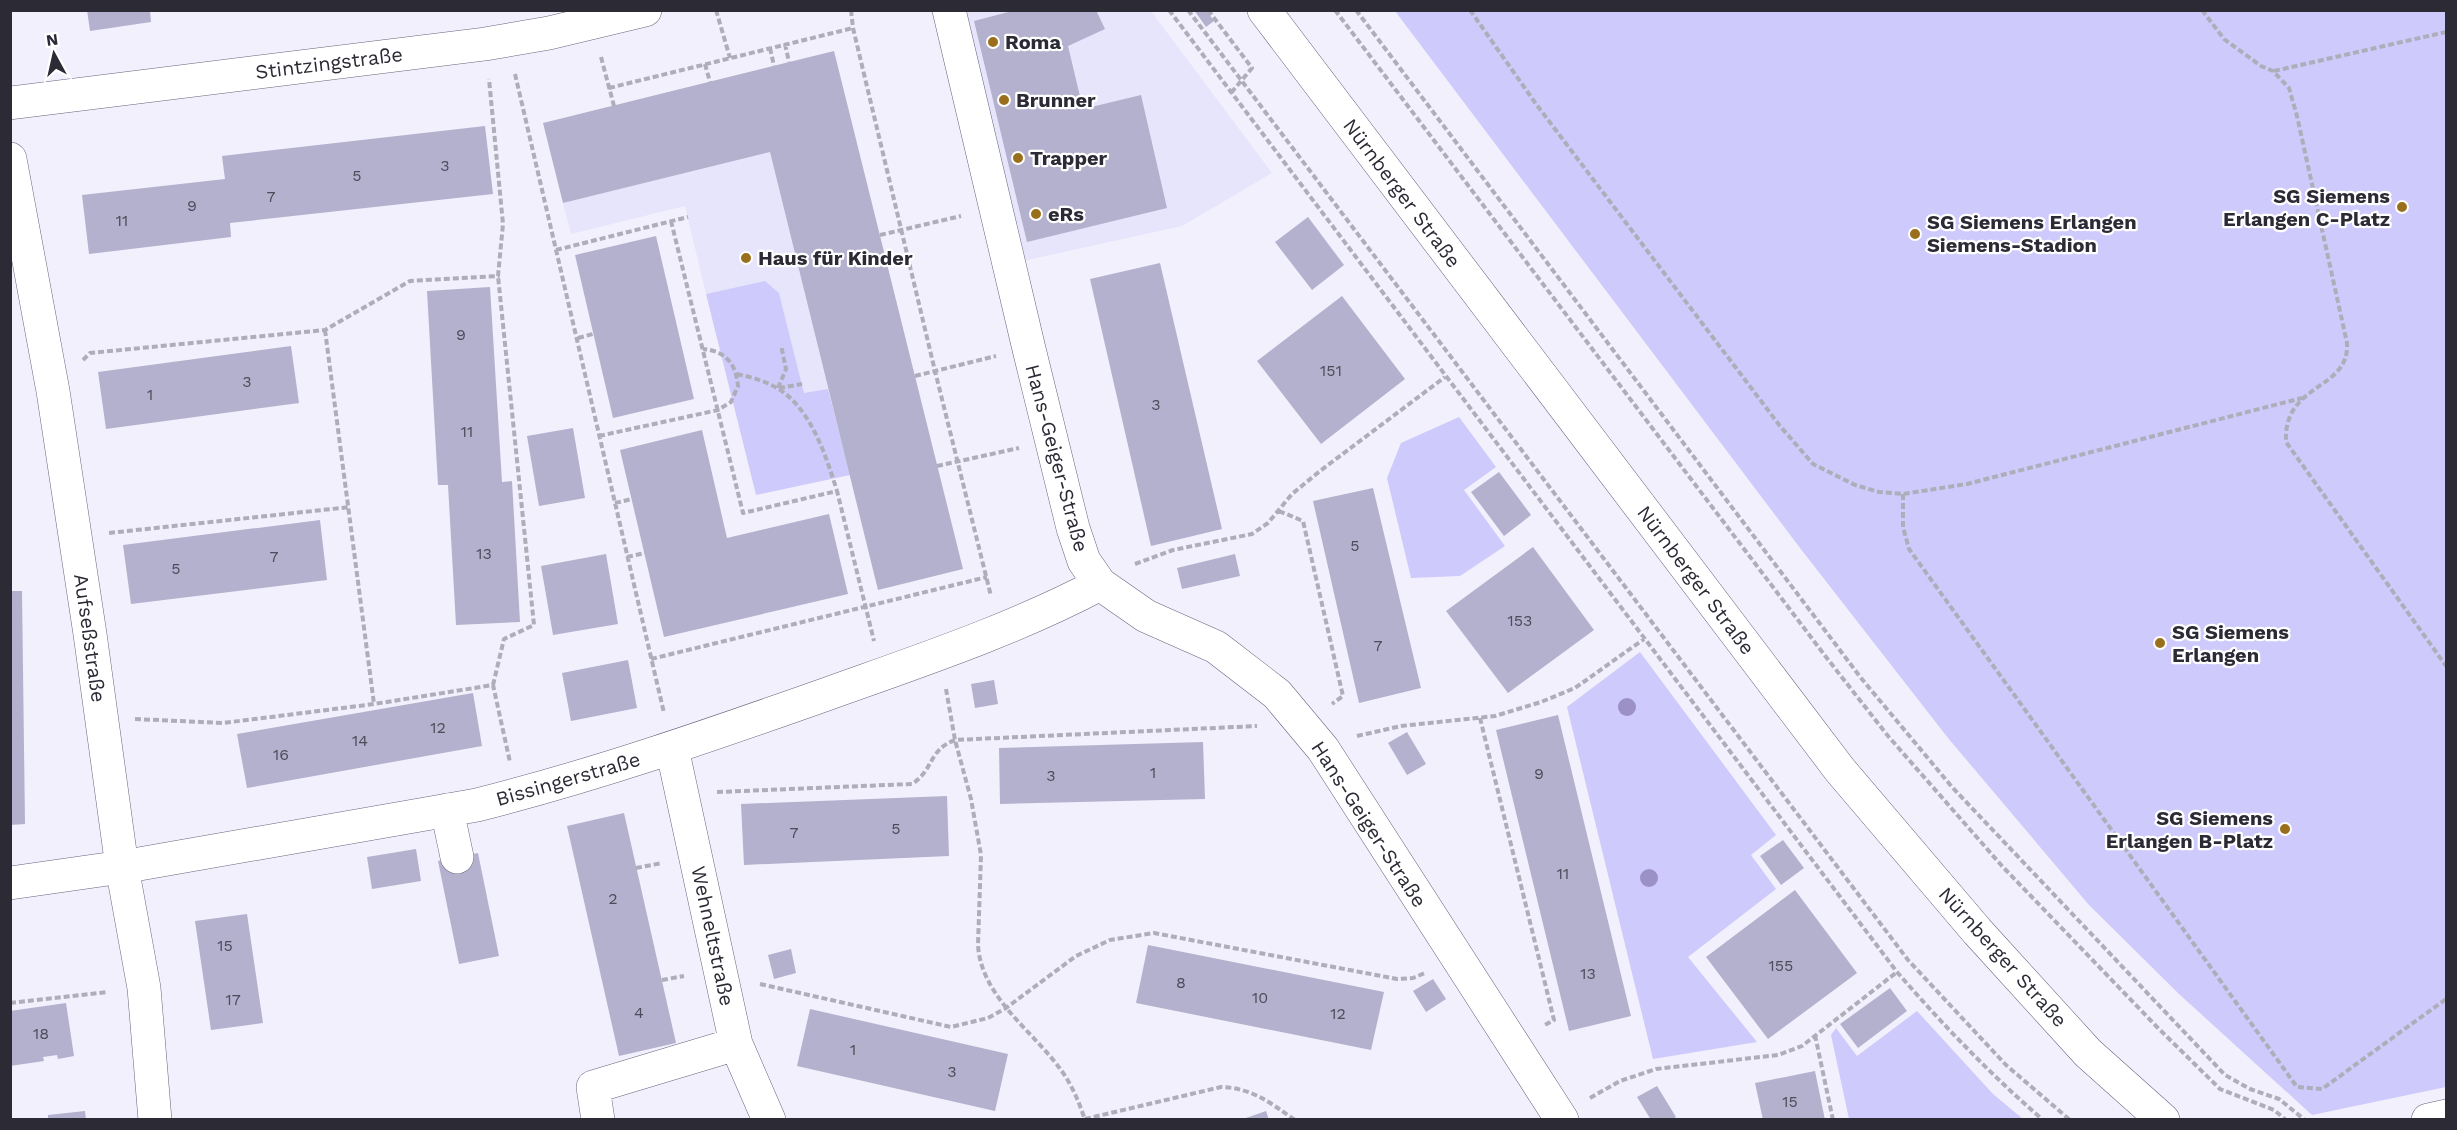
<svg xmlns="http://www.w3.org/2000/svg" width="2457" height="1130" viewBox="0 0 2457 1130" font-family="'Work Sans',sans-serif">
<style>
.built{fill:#e6e5fb}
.green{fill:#cecafb}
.building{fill:#b3b1cd}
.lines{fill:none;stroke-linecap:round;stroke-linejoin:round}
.minor-casing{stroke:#67657e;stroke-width:34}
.path{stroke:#aeadb9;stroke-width:4;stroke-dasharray:6 3;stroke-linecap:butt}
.minor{stroke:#fff;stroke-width:33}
.tree{fill:#9c91c7}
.poi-dot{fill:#996f1c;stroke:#fff;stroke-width:2}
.labels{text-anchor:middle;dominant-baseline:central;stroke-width:4.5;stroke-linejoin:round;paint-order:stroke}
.number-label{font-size:16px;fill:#4d4c5b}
.poi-label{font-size:20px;font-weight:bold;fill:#2b2a35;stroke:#fff;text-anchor:start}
.street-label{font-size:20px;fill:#2b2a35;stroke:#fff}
</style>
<rect width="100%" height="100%" fill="#f1f0fc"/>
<path class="built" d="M949,11H1151L1272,173L1182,226L1009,264Z
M770,152L828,389L804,394L779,293L765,282L706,294L685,206L571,234L563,203Z"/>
<path class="green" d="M1395,11H2446V1087L2312,1115L2179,994L2089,905L1948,738L1800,548Z
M765,281L779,293L804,393L828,389L850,475L756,495L706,294Z
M1459,417L1496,467L1464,490L1505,546L1460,576L1411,578L1387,478L1401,443Z
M1640,652L1776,835L1751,855L1776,889L1688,957L1757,1042L1653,1059L1567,707Z
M1917,1011L1993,1094L2023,1119H1849L1831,1035L1836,1028L1857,1056Z"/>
<path class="building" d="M87,10H150L151,22L90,31Z
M1016,10H1096L1105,29L1068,46L1083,109L1141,95L1167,208L1027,242L974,21Z
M1194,10H1206L1214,21L1206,27Z
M834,51L963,569L878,590L770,152L563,203L543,123Z
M485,126L493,194L230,223L231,237L89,254L82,195L225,179L222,156Z
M1308,217L1344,265L1312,290L1275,242Z
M656,236L694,399L613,418L575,255Z
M1160,263L1222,529L1151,546L1090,279Z
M490,287L502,482L512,481L520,622L456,625L448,485H438L427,291Z
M1342,296L1405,379L1321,444L1257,361Z
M291,346L299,403L106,429L98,372Z
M573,428L585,498L539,506L527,436Z
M702,430L727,538L829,514L848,594L664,637L620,450Z
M1499,472L1531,515L1504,536L1471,492Z
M1373,488L1421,688L1359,703L1313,501Z
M320,520L327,580L131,604L123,545Z
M1533,547L1594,630L1508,693L1446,611Z
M606,554L618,624L553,635L541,566Z
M1235,554L1240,576L1182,589L1177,568Z
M10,591H22L25,824L10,825Z
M628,660L637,708L571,721L562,673Z
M994,680L998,704L975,708L971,684Z
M473,693L482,746L247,788L237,734Z
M1558,715L1631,1016L1569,1031L1496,730Z
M1407,732L1426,764L1407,775L1388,743Z
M1203,742L1205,799L1000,804L999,748Z
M947,796L949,856L744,865L741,804Z
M624,813L676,1043L619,1056L567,826Z
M1783,840L1804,868L1781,885L1760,856Z
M416,849L421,881L372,889L367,857Z
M478,853L499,956L459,964L438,861Z
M1795,890L1857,973L1768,1039L1706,957Z
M247,914L263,1023L211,1030L195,921Z
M1148,945L1384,992L1371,1050L1136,1003Z
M791,949L796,973L774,979L768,955Z
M1433,979L1446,999L1426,1012L1413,991Z
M1890,988L1907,1011L1858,1048L1840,1024Z
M66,1003L74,1056L58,1059L57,1055L43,1057L44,1061L10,1066V1011Z
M810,1009L1008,1054L995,1111L797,1066Z
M1815,1071L1825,1120H1763L1755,1083Z
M1657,1086L1676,1117L1672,1120H1651L1637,1097Z
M85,1111L86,1120H48V1115Z
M1266,1111L1269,1120H1243V1119Z"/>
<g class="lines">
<defs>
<path id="minor" d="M949,10L1029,349L1073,528L1084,561L1100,584L1146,616L1216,647L1277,694L1323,749L1562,1120
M1264,10L1840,770L1977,931L2088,1053L2163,1120
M10,103L485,44L549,33L645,10
M10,159L53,391L90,634L122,867L144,988L155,1120
M672,748L736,1044L769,1120
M447,810L457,857
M10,883L122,867L477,805C596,775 711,735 827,694C919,661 1013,630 1100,584
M598,1120L593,1087L736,1044
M2428,1120L2446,1116"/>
</defs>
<use href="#minor" class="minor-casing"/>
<path class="path" d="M716,10L730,58
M851,10L853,28L935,371L991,596
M1169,10L1897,972C1943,1025 1990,1074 2043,1120
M1188,10L1908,960L2006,1065L2070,1120
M1208,10L1252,68L1231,93
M1335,10L1826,657L1888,736L2002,866L2157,1027L2220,1089L2274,1110L2286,1120
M1356,10L1861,678L1952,787L2225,1075L2250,1089L2279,1099L2305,1120
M1470,10L1536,104L1780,426L1813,464L1855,485L1879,492L1903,494L1967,484L2302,398
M2202,10L2224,39L2261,66L2273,71L2289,88L2297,116L2347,343C2350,391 2283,382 2286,442L2446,666
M785,44L789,62
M770,48L774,66
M601,57L614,106
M705,64L710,82
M2274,71L2446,32
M515,74L664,713
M609,88L853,28
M671,221L743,513L837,491L874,641
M880,235L961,216
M556,250L688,217
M325,330L374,704
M578,338L593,334
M83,360L90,353L325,330L410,281L498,276L503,224L489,79
M737,374C751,377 765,381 777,388C811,408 826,456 837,491
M915,376L996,356
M778,388L786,369L781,345
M779,388L802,384
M599,436L718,410L731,402L738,386C736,364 726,351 703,349
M937,466L1019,448
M1903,494V527L1909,549L2297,1087L2322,1089L2446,999
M615,503L632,499
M1279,511L1303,521L1343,696L1332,704
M109,533L350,507
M627,557L645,553
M1135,564L1173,550L1252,534L1268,523L1292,494L1320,471L1445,377
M651,659L987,577
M493,685L504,639L534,625L498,276
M946,689L955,740L971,799L981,855L978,945C981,997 1033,1031 1061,1070C1072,1085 1079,1102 1085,1120
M1480,718L1554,1020L1543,1026
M135,719L223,723L374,704L493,685L510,762
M1357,736L1401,726L1495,716L1541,702L1575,688L1644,639
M717,792L912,784C934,770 928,750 955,740L1257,726
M636,868L662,863
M662,980L684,976
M760,984L951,1027L988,1018L1006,1008L1076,956L1110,940L1154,933L1397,979L1413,978L1425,973
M10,1003L108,992
M1815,1035L1833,1120
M1590,1098L1620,1081L1656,1069L1778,1055L1802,1046L1897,972
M1085,1119L1221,1087C1252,1088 1269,1102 1295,1120"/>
<use href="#minor" class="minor"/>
</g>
<g class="tree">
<circle cx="1627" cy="707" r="9"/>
<circle cx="1649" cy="878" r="9"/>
</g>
<g class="poi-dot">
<circle cx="993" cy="42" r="6"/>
<circle cx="1004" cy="100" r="6"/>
<circle cx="1018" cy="158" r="6"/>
<circle cx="2402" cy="207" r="6"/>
<circle cx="1036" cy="214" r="6"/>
<circle cx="1915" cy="234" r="6"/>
<circle cx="746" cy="258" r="6"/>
<circle cx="2160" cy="643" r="6"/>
<circle cx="2285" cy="829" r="6"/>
</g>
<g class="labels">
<g class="number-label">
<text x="445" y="165">3</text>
<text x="357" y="175">5</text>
<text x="271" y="196">7</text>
<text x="192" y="205">9</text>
<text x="122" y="220">11</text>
<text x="461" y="334">9</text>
<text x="1331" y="370">151</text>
<text x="247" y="381">3</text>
<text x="150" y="394">1</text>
<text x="1156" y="404">3</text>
<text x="467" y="431">11</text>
<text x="1355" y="545">5</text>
<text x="484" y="553">13</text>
<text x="274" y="556">7</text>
<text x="176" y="568">5</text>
<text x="1520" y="620">153</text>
<text x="1378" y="645">7</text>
<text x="438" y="727">12</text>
<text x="360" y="740">14</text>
<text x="281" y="754">16</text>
<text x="1153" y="772">1</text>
<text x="1539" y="773">9</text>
<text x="1051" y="775">3</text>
<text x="896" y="828">5</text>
<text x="794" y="832">7</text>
<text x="1563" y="873">11</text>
<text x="613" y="898">2</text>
<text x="225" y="945">15</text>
<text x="1781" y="965">155</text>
<text x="1588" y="973">13</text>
<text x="1181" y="982">8</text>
<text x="1260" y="997">10</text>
<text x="233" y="999">17</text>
<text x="639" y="1012">4</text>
<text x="1338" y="1013">12</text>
<text x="41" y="1033">18</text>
<text x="853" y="1049">1</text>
<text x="952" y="1071">3</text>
<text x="1790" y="1101">15</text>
</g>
<g class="poi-label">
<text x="1005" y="42">Roma</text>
<text x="1016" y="100">Brunner</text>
<text x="1030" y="158">Trapper</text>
<text x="2390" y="196" text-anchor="end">SG Siemens<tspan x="2390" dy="23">Erlangen C-Platz</tspan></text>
<text x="1048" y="214">eRs</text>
<text x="1927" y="222">SG Siemens Erlangen<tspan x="1927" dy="23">Siemens-Stadion</tspan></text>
<text x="758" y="258">Haus für Kinder</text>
<text x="2172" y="632">SG Siemens<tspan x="2172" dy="23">Erlangen</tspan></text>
<text x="2273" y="818" text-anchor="end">SG Siemens<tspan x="2273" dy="23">Erlangen B-Platz</tspan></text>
</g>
<g class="street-label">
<text transform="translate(329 63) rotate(-7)">Stintzingstraße</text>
<text transform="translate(1402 193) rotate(53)">Nürnberger Straße</text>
<text transform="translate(1057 458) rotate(75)">Hans-Geiger-Straße</text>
<text transform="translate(1696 580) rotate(53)">Nürnberger Straße</text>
<text transform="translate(90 638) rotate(82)">Aufseßstraße</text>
<text transform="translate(568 779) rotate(-16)">Bissingerstraße</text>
<text transform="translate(1369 824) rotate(57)">Hans-Geiger-Straße</text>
<text transform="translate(713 936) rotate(78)">Wehneltstraße</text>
<text transform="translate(2003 957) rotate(48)">Nürnberger Straße</text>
</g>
</g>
<rect width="2457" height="1130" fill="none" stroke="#2b2a35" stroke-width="24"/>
<g transform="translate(54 54) rotate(352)" stroke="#ffffff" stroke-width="4.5" paint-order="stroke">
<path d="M0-4.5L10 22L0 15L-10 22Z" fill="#2b2a35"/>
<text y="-9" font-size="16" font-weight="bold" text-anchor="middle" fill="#2b2a35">N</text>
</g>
</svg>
